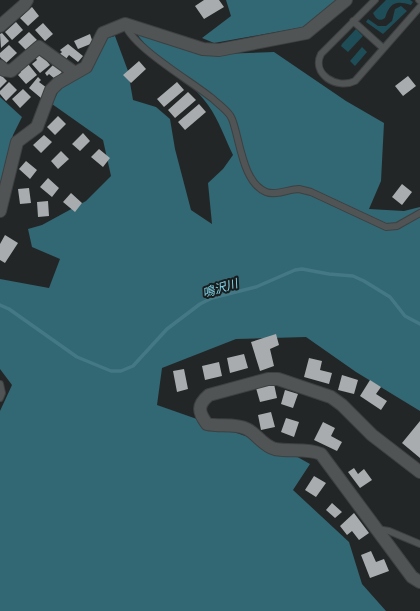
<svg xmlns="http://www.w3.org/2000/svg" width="420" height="611" viewBox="0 0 420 611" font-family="Ubuntu,'Noto Sans JP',sans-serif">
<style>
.green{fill:#1e4c57}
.forest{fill:#326774}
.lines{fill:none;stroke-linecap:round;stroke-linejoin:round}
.stream{stroke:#447885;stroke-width:3.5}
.building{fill:#a9acae}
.lane-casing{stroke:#3e4041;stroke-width:8}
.street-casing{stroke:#3e4041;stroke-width:14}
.lane{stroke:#515455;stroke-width:6}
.street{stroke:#515455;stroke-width:12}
.labels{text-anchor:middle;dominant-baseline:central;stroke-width:4;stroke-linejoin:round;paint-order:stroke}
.water-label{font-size:12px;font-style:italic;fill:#84dcf1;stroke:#1a1d1e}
</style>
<rect width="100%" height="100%" fill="#232627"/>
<path class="green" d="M386,0H410L413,2L411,5C395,0 390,3 385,18C379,22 376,19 373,13Z
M401,6L407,11L383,34L366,22L368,19L378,26H386L392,21L395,9Z
M356,29L363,36L348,52L341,46L342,44Z
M362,47L367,52L355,66L350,61Z"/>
<path class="forest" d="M226,0H337L304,27L214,43L202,38L231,16Z
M136,33L217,54L274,52L346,101L384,123L381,181L369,209L404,211L420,207V411L356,372L306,337L236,339L162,368L157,405L285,450L310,464L293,490L349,542L362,584L386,611H0V411L12,385L0,369V279L49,288L60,259L32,247L28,229L42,225L86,201L111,176L103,140L52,104L61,86L95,63L104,39L115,36L128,71L133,100L156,107L170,119L175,149L191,210L212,224L208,183L223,169L233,155C225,139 219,120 208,105C188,77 156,60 136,33Z
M0,97L22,117L13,135L0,195Z"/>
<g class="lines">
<path class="stream" d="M0,305L9,309L77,357L111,371H121L133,366L167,329L200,304L212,298L256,287L295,270L302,269L329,274L353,276L364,281L390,297L405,316L420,324"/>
</g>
<path class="building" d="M204,0H219L224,7L204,19L195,6Z
M32,7L39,16L28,26L20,18Z
M16,22L23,30L12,40L5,32Z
M43,23L53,34L45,41L35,30Z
M29,32L37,40L26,50L18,42Z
M2,33L9,41L1,48L0,34Z
M90,34L93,43L78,49L74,41Z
M68,44L83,56L78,62L69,55L66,59L60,54L62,52L60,50Z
M9,45L17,53L6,63L0,57V53Z
M40,53L50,65L40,73L32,64L37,60L35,57Z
M139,61L146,69L131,83L123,75Z
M28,64L37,75L26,84L18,75L21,72L20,71Z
M54,64L62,72L55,79L49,74L47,76L45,73Z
M0,74L7,81L0,88Z
M408,76L416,86L403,96L395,86Z
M38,77L41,80L39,82L47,88L43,92L45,93L41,98L29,88Z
M9,82L17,90L6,101L0,94V91Z
M177,82L184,90L164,107L157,99Z
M23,89L31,97L20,108L12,99Z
M188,92L196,100L175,118L168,110Z
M199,104L206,112L185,130L178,122Z
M58,116L66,124L55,135L47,127Z
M83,133L90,141L80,151L72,144Z
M44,135L52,142L41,153L33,145Z
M99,149L110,158L103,167L91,157Z
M61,151L69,159L58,169L51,161Z
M26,161L37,170L30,179L19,169Z
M48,178L59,188L52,197L40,187Z
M402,184L412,192L402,205L392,197Z
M29,188L31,203L20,204L18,189Z
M71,193L82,203L75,212L63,202Z
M48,201L49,216L38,217L37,202Z
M5,235L18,243L5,263L0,260V244Z
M276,334L279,345L270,349L274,366L260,371L251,342Z
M244,354L248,368L230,373L227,358Z
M309,358L322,361L320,370L332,373L329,384L304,377Z
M219,362L222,376L205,380L202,366Z
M184,369L188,389L177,392L173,371Z
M342,375L358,380L354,394L338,390Z
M370,380L381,387L376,394L387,401L381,410L360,396Z
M274,384L277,398L260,402L256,388Z
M285,390L298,394L293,408L281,404Z
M271,412L275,427L261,430L258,415Z
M286,418L299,422L294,437L281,432Z
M420,421V458L402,443Z
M323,422L335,428L331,436L342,442L337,451L314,440Z
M354,468L358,474L364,469L372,480L360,488L348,472Z
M314,476L326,483L316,497L305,490Z
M332,503L342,512L335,518L326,510Z
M354,513L369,533L359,540L352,531L347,535L340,526Z
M371,551L376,562L384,559L389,571L370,578L361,555Z"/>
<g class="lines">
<defs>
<path id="lane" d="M375,0L321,54C311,74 337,90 355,81L420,7
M419,0L420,1
M353,21L383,48
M125,25C135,49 191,81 213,99C219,105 229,111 232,119C240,139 242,182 266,192C276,196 289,189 299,189C303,190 307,191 311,192L386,227L397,226L420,213
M0,384L2,393L0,398
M377,529L389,531L420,544"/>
<path id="street" d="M0,26L24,5L27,0
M0,66L4,70L11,71L39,47L75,73
M0,211L17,142L37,127L51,90L58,83L86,67L103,33L125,24L203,49L219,50L306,33L346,0
M420,472L372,435L342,405L331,397L278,379H268L209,395C197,405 198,412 207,424C219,427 235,423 247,429C257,434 263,446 275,449C291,452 306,448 321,454L412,577L420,582"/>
</defs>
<use href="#lane" class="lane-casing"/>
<use href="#street" class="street-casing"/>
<use href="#lane" class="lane"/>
<use href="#street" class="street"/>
</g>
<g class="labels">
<g class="water-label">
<text transform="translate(220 288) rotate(-17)">鳴沢川</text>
</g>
</g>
</svg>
